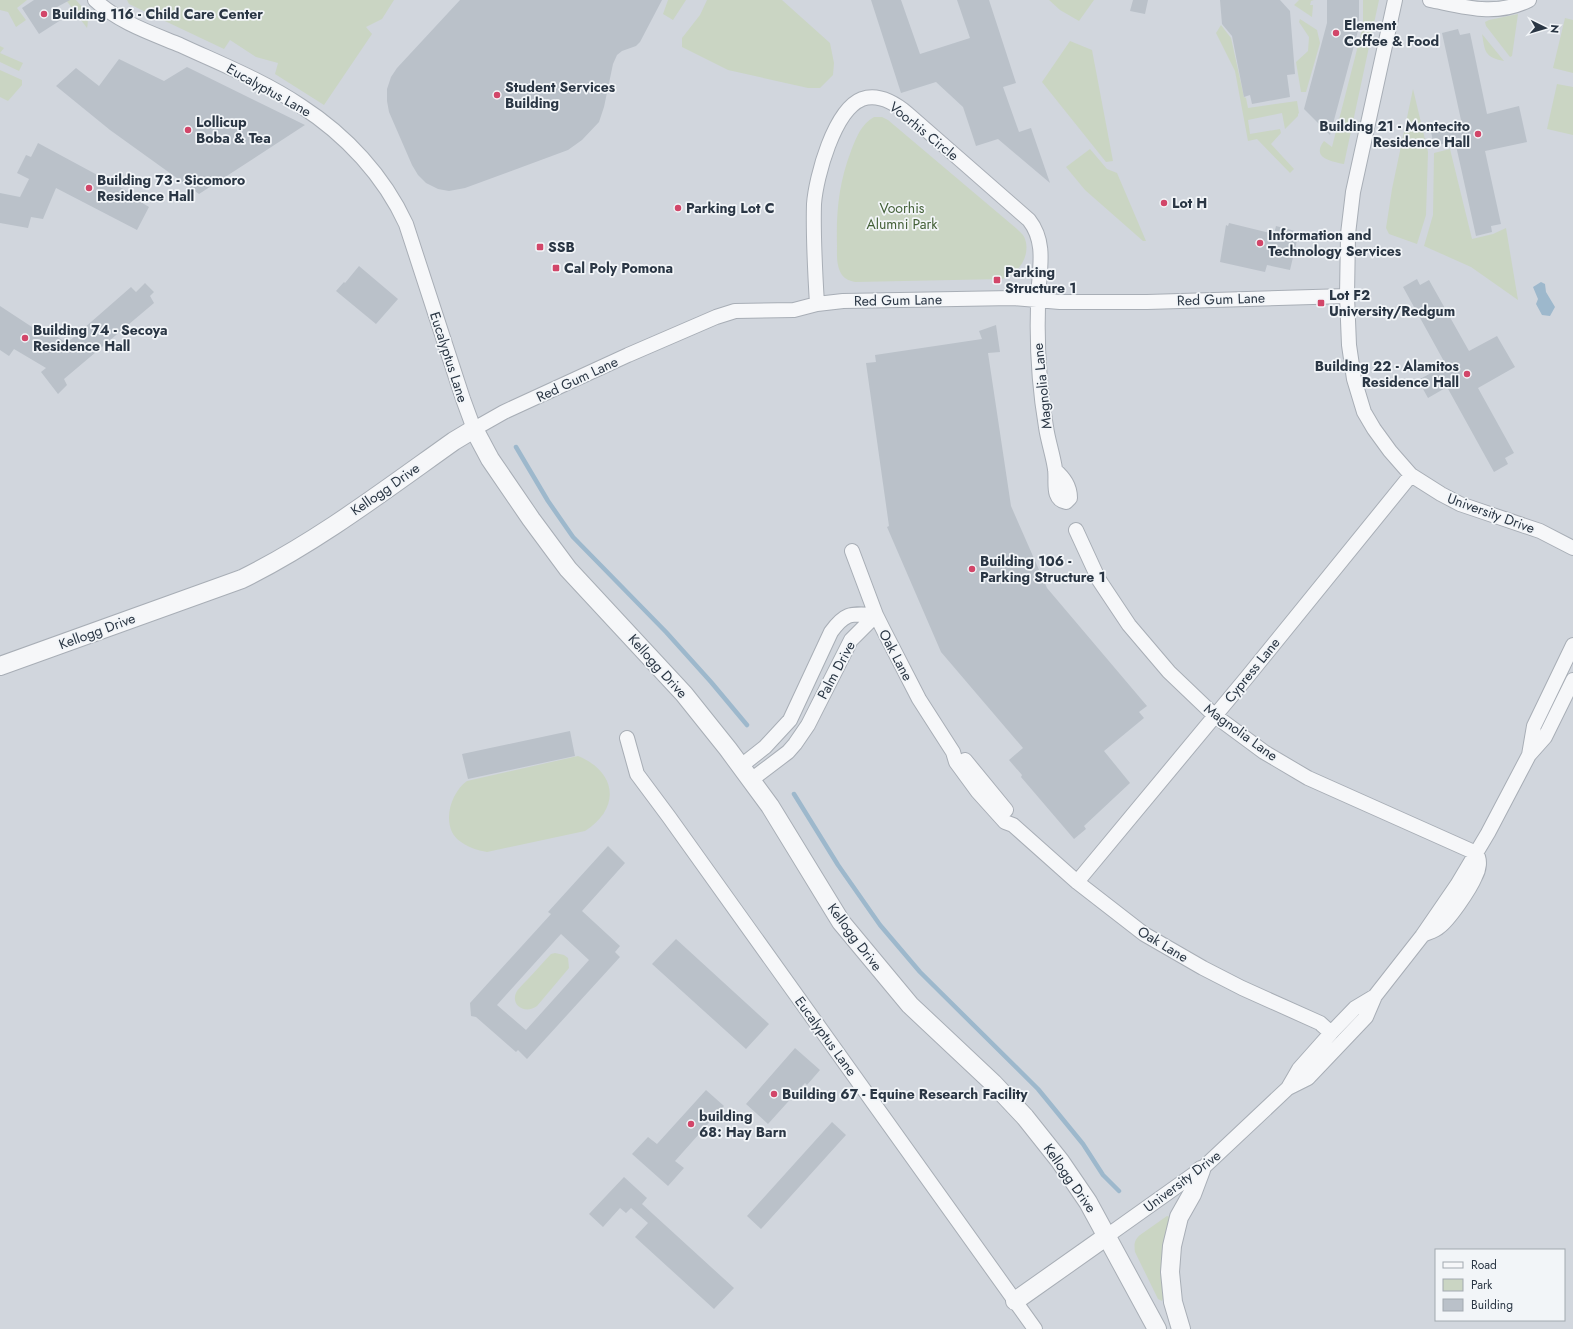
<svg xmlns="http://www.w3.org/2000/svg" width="1573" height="1329" viewBox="0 0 1573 1329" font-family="Jost,sans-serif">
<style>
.built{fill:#d1d6dd;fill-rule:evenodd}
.green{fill:#cad5c3}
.water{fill:#9db8cc}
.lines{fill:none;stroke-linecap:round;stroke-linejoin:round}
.stream{stroke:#9db8cc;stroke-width:4.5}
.building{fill:#bac1c9;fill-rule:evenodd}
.minor-casing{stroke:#a8aeb6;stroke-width:16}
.tertiary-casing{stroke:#a8aeb6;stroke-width:20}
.minor{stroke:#f6f7f9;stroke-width:14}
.tertiary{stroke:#f6f7f9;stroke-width:18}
.poi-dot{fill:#d24669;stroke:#f2f5f8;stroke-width:1.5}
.labels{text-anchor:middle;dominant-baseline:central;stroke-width:3.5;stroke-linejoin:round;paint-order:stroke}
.poi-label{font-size:14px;font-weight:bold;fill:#2a3644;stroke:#f2f5f8;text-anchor:start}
.street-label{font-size:14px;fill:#2a3644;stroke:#f2f5f8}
.park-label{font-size:14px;fill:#436037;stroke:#f2f5f8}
</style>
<rect width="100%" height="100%" fill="#e3e7eb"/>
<path class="built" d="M0,0H1573V1329H0ZM1436,1250H1564V1320H1436Z"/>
<path class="green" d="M0,0H27L17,8L26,20L16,27L8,12L0,10Z
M66,0H76C84,9 90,15 87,28Z
M127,0H394L382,19L366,27L372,34L324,105L275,74L278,63L256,57L230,40L224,49L129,4Z
M668,0H686L673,20L663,14Z
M707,0H782L830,43L834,63L833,75L820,88H808L728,70L682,47V38L700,15Z
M1049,0H1094L1079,21L1060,10Z
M1299,0H1314L1311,1L1310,5H1313L1312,17L1294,5Z
M1363,0H1379L1344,164C1331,161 1311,158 1324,141L1332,147L1363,26Z
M1518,14L1512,56L1510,57L1486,26L1485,22L1489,20Z
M1565,18L1573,20V73L1553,68Z
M1300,19L1317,30L1320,43L1306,92H1301L1296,62L1308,51L1309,37L1299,22Z
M1221,25L1231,38L1244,97L1246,98L1248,108L1297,101L1299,113L1298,114V116L1285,129L1282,113L1248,120L1250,134L1280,129L1281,133L1271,144L1294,169L1290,173L1257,139L1248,141L1235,71L1216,33Z
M1482,34L1504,61C1484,57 1485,51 1482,34Z
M1070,41L1092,50L1113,161L1106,162L1042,82Z
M0,46L4,48L0,53L23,63L19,71L0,62Z
M0,70L22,80V85L8,101L0,97Z
M1557,84L1573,87V135L1547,129Z
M1413,89L1428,152L1426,215L1417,244L1389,234L1386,228L1392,189Z
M874,117H882L888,120L1017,229C1020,232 1024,235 1025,239C1031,256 1018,275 1002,279L855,282C850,281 845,279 842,275C836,266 837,254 837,245C836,212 839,182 851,151C856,138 861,124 874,117Z
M1090,149L1107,169L1117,173L1146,241H1143L1085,190L1066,167Z
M1450,149L1472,239L1493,234L1506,228L1518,300L1471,267L1424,246L1433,215L1434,153Z
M578,756C617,772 621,808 585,831L487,852C475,850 458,844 452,832C444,815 453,791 467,781Z
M555,953L564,955L568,958L569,968L537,1006C525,1015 509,1005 517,991C520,987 524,983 528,979C536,971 543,962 551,954Z
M1167,1216L1170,1217C1166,1235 1161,1254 1161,1273C1161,1281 1166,1295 1162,1301L1158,1299L1135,1252C1134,1245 1134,1240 1140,1235Z"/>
<path class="water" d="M1541,282L1545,284L1546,292L1555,307L1550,316L1542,315L1536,304L1538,299L1533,287Z"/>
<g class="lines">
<path class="stream" d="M516,447L548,501L573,537L666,632L711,682L747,725
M794,794L838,865L880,925L920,972L1038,1089L1083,1144L1103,1175L1119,1191"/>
</g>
<path class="building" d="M34,0H70L57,7L64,18L39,34L22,8Z
M460,0H662L640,42L636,46L622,51L617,55L613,64L604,107L599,122L582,140L568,150L465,188L449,191L438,189L426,183L418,175L412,165L389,112L387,101V89L391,77L397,68Z
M871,0H901L920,54L970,38L957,0H989L1016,83L1003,87L1019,132L1031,128L1050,183L998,139L976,146L963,107L936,82L901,93Z
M1133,0H1148L1145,14L1130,11Z
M1220,0H1280L1290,11L1295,74L1287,75L1290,97L1252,104L1250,95L1244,97L1232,36L1222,24Z
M1327,0H1359V27L1330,135L1304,109L1327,23Z
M1458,29L1460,35L1470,33L1487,114L1519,106L1527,142L1485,151L1501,224L1491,226L1492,232L1476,236L1455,141L1434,146L1430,127L1461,120L1442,33Z
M119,59L164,81L187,67L305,125L199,194L110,130L56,86L76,68L99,86Z
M38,143L140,198L139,201L149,207L137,230L56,188L43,219L31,217L28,228L0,223V193L20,197L29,179L17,173L26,155L31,157Z
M1229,223L1274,234L1276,226L1299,232L1290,270L1267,265L1265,272L1220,262L1226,225L1228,226Z
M359,266L398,299L376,324L336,291L344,282L345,283Z
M1417,279L1420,285L1429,280L1469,351L1497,336L1515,367L1478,388L1514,453L1505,458L1508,464L1494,472L1447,387L1428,398L1418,380L1446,365L1403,287Z
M145,283L154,292L150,296L154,303L64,379L67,385L58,394L41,372L46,368L14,349L9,356L0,350V306L32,327L35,323L67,343L131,287L136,292Z
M996,325L1000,352L988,353L1011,506L1047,588L1147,706L1139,712L1144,718L1104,751L1130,783L1084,826L1086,829L1074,839L1021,777L1022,775L1009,760L1023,748L941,652L887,527L889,526L866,363L876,362L875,355L982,339L979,331Z
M570,731L575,756L468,779L462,754Z
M608,846L625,863L582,911L620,946L615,952L620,957L527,1059L518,1050L516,1052L476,1017L471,1016L470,1003L551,914L548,912ZM561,934L589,960L526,1030L497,1005Z
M676,939L769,1024L746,1049L652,964Z
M795,1048L820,1070L807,1085L805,1083L768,1124L746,1104Z
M706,1090L724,1106L675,1161L684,1168L668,1186L632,1154L648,1137L657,1144Z
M832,1122L846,1135L761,1229L747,1216Z
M624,1177L647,1198L642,1204L734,1288L714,1309L635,1237L648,1223L631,1208L626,1213L620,1208L603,1227L589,1214Z"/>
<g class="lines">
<defs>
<path id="minor" d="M95,0C118,22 151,33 180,45C221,64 264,81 301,106C346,135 384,176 406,224L463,399L474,429L504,412L628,355L716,317L735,311L794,310L817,304L843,301L1013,298L1060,302H1147L1347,296
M1395,0L1353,192L1348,234L1347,296L1349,345L1354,379L1364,412L1374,429L1390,451L1411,475L1441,494L1460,504L1540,531L1573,548
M1430,0C1465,7 1495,17 1529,0
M817,304C815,271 813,237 814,204C816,177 834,110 862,99C879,93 895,103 908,114L1029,220C1044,239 1041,261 1039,284C1036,332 1038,380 1046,427C1048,441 1053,455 1055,469C1057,481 1051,499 1066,502L1070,498C1070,486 1064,478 1055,470
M1076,530L1099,580L1129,625L1169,672L1214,715L1264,752L1308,778L1476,853C1481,860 1479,870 1475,877C1470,889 1449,920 1439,927C1436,930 1430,932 1425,934
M852,551L876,615L884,631L919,699L953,752L956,762L978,792L1005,822L1013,825L1077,882L1144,934L1203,968L1242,988L1320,1023L1331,1033
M627,738L637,774L669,817L1035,1329
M1529,755L1534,726L1573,645
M965,760L1006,810
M741,766L765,747L790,720L831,632C846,611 852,614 876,615
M751,780L788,752L795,744L808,725L851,640L876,615
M1077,882L1248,676L1411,475
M1288,1088L1299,1069L1331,1033L1355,1008L1375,996
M1107,1236L1204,1167L1288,1088L1308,1078L1366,1017L1375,996L1422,936L1457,885L1488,833L1529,755L1545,737L1573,680"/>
<path id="tertiary" d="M0,666L242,579C317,542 385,490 454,441L474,429L490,459L531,519L568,569L684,694L728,749L770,806L841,922L910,1005L993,1083L1025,1117L1060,1161L1088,1202L1157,1329
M1015,1301L1107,1236
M1181,1329L1173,1302L1170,1272L1172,1246L1179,1217L1192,1194L1201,1170"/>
</defs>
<use href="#minor" class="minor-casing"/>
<use href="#tertiary" class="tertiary-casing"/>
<use href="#minor" class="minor"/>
<use href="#tertiary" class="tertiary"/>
</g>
<g class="poi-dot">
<circle cx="44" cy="14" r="4"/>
<circle cx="1336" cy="33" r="4"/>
<circle cx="497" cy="95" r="4"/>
<circle cx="188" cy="130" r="4"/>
<circle cx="1478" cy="134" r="4"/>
<circle cx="89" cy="188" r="4"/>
<circle cx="1164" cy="203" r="4"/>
<circle cx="678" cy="208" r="4"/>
<circle cx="1260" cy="243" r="4"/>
<rect x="536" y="243" width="8" height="8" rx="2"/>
<rect x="552" y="264" width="8" height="8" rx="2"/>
<rect x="993" y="276" width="8" height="8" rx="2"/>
<rect x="1317" y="299" width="8" height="8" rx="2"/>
<circle cx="25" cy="338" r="4"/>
<circle cx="1467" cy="374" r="4"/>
<circle cx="972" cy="569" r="4"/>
<circle cx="774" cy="1094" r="4"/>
<circle cx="691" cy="1124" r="4"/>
</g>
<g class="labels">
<g class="poi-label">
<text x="52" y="14">Building 116 - Child Care Center</text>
<text x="1344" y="25">Element<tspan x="1344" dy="16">Coffee &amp; Food</tspan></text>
<text x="505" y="87">Student Services<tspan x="505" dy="16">Building</tspan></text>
<text x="196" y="122">Lollicup<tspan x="196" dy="16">Boba &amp; Tea</tspan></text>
<text x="1470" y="126" text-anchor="end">Building 21 - Montecito<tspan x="1470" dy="16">Residence Hall</tspan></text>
<text x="97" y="180">Building 73 - Sicomoro<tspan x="97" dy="16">Residence Hall</tspan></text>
<text x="1172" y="203">Lot H</text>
<text x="686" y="208">Parking Lot C</text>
<text x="1268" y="235">Information and<tspan x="1268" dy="16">Technology Services</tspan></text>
<text x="548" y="247">SSB</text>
<text x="564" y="268">Cal Poly Pomona</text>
<text x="1005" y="272">Parking<tspan x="1005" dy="16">Structure 1</tspan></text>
<text x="1329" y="295">Lot F2<tspan x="1329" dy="16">University/Redgum</tspan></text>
<text x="33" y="330">Building 74 - Secoya<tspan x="33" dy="16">Residence Hall</tspan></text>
<text x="1459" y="366" text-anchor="end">Building 22 - Alamitos<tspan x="1459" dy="16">Residence Hall</tspan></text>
<text x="980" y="561">Building 106 -<tspan x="980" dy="16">Parking Structure 1</tspan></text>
<text x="782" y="1094">Building 67 - Equine Research Facility</text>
<text x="699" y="1116">building<tspan x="699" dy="16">68: Hay Barn</tspan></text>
</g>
<g class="street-label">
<text transform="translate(269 90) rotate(29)">Eucalyptus Lane</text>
<text transform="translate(924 131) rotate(39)">Voorhis Circle</text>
<text transform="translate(1221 299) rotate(-2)">Red Gum Lane</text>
<text transform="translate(898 300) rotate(-1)">Red Gum Lane</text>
<text transform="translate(449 357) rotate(72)">Eucalyptus Lane</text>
<text transform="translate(577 379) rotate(-25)">Red Gum Lane</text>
<text transform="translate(1042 386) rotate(-96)">Magnolia Lane</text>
<text transform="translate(385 489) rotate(-35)">Kellogg Drive</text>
<text transform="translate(1491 513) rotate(20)">University Drive</text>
<text transform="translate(97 631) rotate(-20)">Kellogg Drive</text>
<text transform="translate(896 655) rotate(62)">Oak Lane</text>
<text transform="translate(658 666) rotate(48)">Kellogg Drive</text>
<text transform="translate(836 670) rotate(-62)">Palm Drive</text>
<text transform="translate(1252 670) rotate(-51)">Cypress Lane</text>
<text transform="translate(1241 732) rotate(36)">Magnolia Lane</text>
<text transform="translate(855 937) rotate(53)">Kellogg Drive</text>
<text transform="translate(1163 944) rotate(31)">Oak Lane</text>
<text transform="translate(826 1036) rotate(54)">Eucalyptus Lane</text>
<text transform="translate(1070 1178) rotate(55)">Kellogg Drive</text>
<text transform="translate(1182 1181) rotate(-37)">University Drive</text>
</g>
<g class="park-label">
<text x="902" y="208">Voorhis<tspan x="902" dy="16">Alumni Park</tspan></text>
</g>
</g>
<rect x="1435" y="1249" width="130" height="72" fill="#f2f5f8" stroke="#a2a9b0"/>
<rect x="1443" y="1262" width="20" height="6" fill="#f6f7f9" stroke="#a2a9b0"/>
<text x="1471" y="1269" font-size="12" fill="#2a3644">Road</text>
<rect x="1443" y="1279" width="20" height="12" fill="#cad5c3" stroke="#a2a9b0"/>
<text x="1471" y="1289" font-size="12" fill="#2a3644">Park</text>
<rect x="1443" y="1299" width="20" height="12" fill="#bac1c9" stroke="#a2a9b0"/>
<text x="1471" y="1309" font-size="12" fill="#2a3644">Building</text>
<g transform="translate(1545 28) rotate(95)" stroke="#f2f5f8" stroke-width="3" paint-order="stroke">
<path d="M0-3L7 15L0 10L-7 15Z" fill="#2a3644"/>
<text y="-6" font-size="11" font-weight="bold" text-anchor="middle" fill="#2a3644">N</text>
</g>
</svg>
